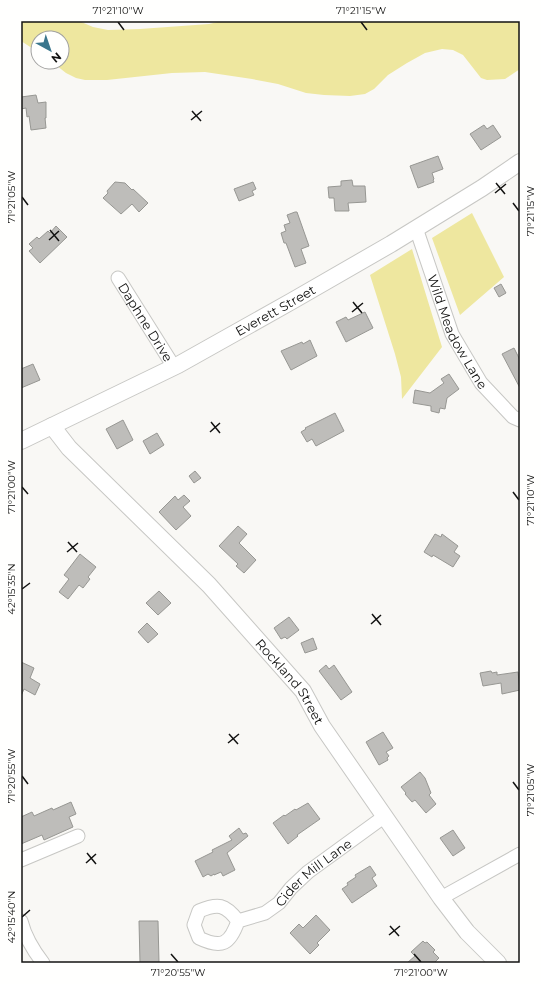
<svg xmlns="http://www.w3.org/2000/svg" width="541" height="984" viewBox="0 0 541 984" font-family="Montserrat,sans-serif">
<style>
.green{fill:#eee79f}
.building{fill:#bebdba;stroke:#979793}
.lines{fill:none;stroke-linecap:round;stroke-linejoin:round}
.minor-casing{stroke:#c7c7c4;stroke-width:15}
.tertiary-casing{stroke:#c7c7c4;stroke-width:18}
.minor{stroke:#fff;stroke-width:13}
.tertiary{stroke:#fff;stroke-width:16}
.ticks{fill:none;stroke:#131312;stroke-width:1.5}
.labels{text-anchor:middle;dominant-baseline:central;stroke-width:4;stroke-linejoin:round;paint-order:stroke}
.street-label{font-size:13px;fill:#131312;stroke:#fffffe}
.neatline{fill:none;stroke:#131312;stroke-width:1.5}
.ticks-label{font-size:10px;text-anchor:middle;fill:#131312}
</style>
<rect width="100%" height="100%" fill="#f9f8f5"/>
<path class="green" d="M21,21H79L93,27L108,30L140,29L209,24L222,21H520V69L505,79L487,80L481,78L463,55L453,50L442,49L425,53L407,63L388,75L374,89L365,94L350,96L324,95L306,93L278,84L252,79L205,72L172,73L107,80H85L76,78L66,73L52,62H62V38H38V52L21,41Z
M472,213L504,277L460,315L432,238Z
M412,249L442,347L402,399L401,377L395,354L370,275Z"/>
<path class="building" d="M36,95L38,103L46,102V118H45L46,128L31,130L29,116L27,117L26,108L21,109V97Z
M484,125L487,129L493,125L501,137L481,150L470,134Z
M438,156L443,169L432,173L434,179L433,180L434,182L418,188L410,166Z
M352,180L353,186H365L366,202L348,203L349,211H335L334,198H329L328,187L341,186V181Z
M115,182L125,183L132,190L133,189L148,203L139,212L132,204L121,214L103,198L108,193L107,191Z
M253,182L256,189L252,191L254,195L239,201L234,189Z
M295,212H297L309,246L301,249L306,263L295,267L286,243H284L281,233L286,231L284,225L290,223L287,215Z
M56,226L67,237L40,263L29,251L33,248L29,244L37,237L39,239L48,231L50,233Z
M501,284L506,293L499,297L494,288Z
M365,312L373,328L346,342L336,322L346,317L348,320Z
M310,340L317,356L291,370L281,351L302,342L303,344Z
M514,348L520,360V388L502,354Z
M33,364L40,380L21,388V369Z
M449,374L459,389L447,398L445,409L440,408L439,413L431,411V406L413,403L415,390L430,393L444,383L441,379Z
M335,413L344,431L316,446L312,439L307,442L301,432L306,429L305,428Z
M123,420L133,440L117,449L106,429Z
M157,433L164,445L150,454L143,441Z
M195,471L201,478L194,483L189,476Z
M184,495L190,501L183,507L191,516L176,530L159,512L175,496L178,500Z
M238,526L247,534L239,543L256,560L244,573L236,566L238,564L219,546Z
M435,534L441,537L442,534L458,546L454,552L460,556L453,567L433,555L432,557L424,552Z
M80,554L96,567L88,577L90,579L83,588L79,585L68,599L59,592L69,579L64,575Z
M159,591L171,603L158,615L146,603Z
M289,617L299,630L287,639L285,637L281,639L274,628Z
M147,623L158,634L148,643L138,632Z
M313,638L317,649L305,653L301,643Z
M21,662L34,668L30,678L40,684L35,695L24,689L21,696Z
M326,665L329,669L334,665L352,692L341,700L319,671Z
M491,671L492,673L497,672V675L518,672L520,690L502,694L501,683L483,686L480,673Z
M383,732L393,748L386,752L389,756L387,758L388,760L379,765L366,742Z
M420,772L425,778L431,793L429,795L436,804L426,813L415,800L412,802L405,794L406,793L401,787Z
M71,802L76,814L69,817L73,827L44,840L42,835L21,844V817L32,812L34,816L52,808L53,810Z
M308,803L320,819L297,835L298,836L288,844L273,823L284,815L285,816L295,809L296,810Z
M239,828L243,834L246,833L248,836L227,853L235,870L223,876L221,872L214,875V874L211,876L208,874L203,877L195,861L213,852L212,850L232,840L229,836Z
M453,830L465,848L453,856L440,838Z
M370,866L376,875L372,878L377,886L352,903L342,889L348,885L347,883L356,877L355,875Z
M316,915L330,930L317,943L319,945L310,954L290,933L299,924L303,928Z
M139,921H158L159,963H140Z
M423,941L425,943L427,942L435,950L433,952L439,958L434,963H407L415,956L411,952Z"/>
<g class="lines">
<defs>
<g id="minor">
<path id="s1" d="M416,228L452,334L481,383L513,417L520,420"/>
<path id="s2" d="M118,278L174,367"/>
<path d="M21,860L78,836"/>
<path d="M441,898L520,854"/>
<path d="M21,921C25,937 33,950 43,963"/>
<path id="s3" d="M238,921C230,944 222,949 199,938L194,925L199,911C218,903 225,904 238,921L265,913L279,903L291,888L308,872L385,816"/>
</g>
<g id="tertiary">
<path id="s4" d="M52,426L69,448L209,585L303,691L322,726L441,898L467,932L498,963"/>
<path id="s5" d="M21,441L178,365L292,301L391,244L482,188L520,162"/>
</g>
</defs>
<use href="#minor" class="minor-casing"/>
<use href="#tertiary" class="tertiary-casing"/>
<use href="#minor" class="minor"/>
<use href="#tertiary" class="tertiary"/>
</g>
<path class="ticks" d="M118,22L124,30M361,22L367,30M192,111L201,121M191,120L202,111M496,183L505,194M495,193L506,184M22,197L28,205M513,203L519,211M50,230L59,241M49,240L59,231M353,302L362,313M352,312L363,303M211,422L220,433M210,432L220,423M22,487L28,494M513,492L519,500M68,542L77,552M67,552L78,543M22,589L30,583M372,614L381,625M371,624L381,615M229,734L238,744M228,743L239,734M22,776L28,784M513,782L519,790M87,853L96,864M86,863L96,854M22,917L30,910M390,926L399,936M389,935L400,926M171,954L178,962M414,954L421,962"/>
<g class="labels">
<g class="street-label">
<text stroke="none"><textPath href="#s5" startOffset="286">Everett Street</textPath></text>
<text stroke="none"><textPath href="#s2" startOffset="52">Daphne Drive</textPath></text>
<text stroke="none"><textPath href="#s1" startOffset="112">Wild Meadow Lane</textPath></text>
<text stroke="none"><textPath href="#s4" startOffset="350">Rockland Street</textPath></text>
<text stroke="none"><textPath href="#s3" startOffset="218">Cider Mill Lane</textPath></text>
</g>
</g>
<rect width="541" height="984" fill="none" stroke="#fffffe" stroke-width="44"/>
<g transform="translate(50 50) rotate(140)"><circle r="19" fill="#fffffe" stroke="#a1a1a0"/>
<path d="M0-3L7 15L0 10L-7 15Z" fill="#3a768d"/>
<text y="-6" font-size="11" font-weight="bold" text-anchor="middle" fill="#131312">N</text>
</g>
<rect x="22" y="22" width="497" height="940" class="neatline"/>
<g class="ticks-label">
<text x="118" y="14">71°21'10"W</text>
<text x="361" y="14">71°21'15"W</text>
<text transform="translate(11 197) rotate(-90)" y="4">71°21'05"W</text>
<text transform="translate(530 211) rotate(-90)" y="4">71°21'15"W</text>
<text transform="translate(11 487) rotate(-90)" y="4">71°21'00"W</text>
<text transform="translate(530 500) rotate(-90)" y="4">71°21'10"W</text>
<text transform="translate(11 589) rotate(-90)" y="4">42°15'35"N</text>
<text transform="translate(11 776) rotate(-90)" y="4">71°20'55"W</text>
<text transform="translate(530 790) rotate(-90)" y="4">71°21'05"W</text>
<text transform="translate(11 917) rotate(-90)" y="4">42°15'40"N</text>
<text x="178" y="976">71°20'55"W</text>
<text x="421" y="976">71°21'00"W</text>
</g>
</svg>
